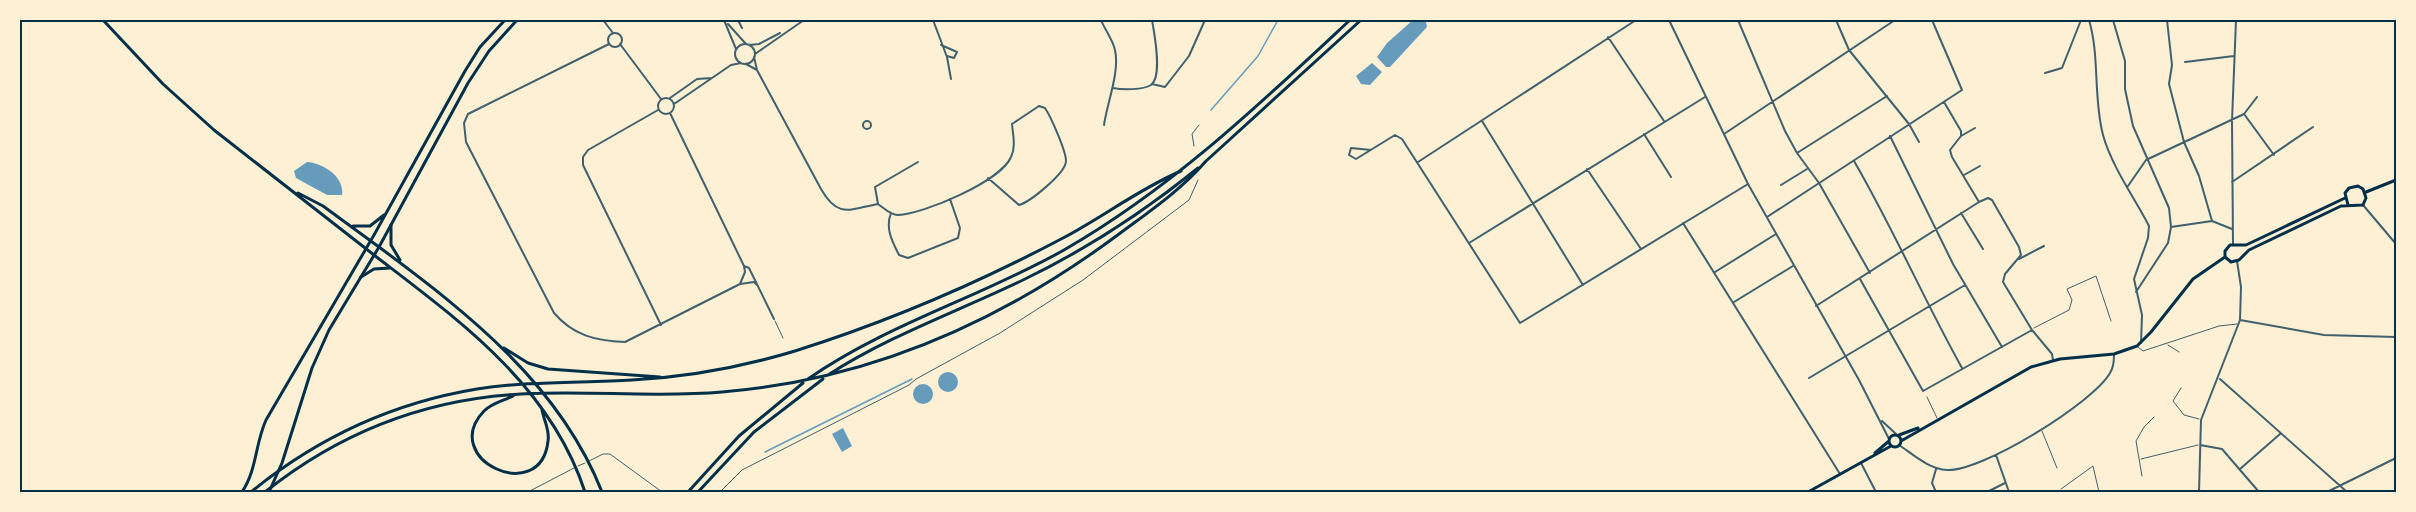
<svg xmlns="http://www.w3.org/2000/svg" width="2416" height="512" viewBox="0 0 2416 512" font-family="'Public Sans',sans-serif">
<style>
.water{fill:#669bbc}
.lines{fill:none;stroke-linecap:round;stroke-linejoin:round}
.stream{stroke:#669bbc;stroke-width:1.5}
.service{stroke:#3f606c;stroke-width:1}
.minor{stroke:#3f606c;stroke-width:2}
.tertiary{stroke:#3f606c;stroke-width:2}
.secondary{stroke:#003049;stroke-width:3}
.trunk{stroke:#003049;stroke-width:3}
.neatline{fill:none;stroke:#003049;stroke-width:2}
</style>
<rect width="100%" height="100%" fill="#fdf0d5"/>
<path class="water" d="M1413,20L1426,22L1427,27L1390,67H1386L1377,57L1387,43Z
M1372,63L1382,72L1370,85L1361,84L1356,76Z
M307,162C323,163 345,177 342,195H327L296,178L294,171Z
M938 382a10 10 0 1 1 20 0a10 10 0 1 1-20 0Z
M913 394a10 10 0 1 1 20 0a10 10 0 1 1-20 0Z
M843,428L852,446L842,452L832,434Z"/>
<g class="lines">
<path class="stream" d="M1211,110L1258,56L1278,20
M765,452L912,379"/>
<path class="service" d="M1194,146L1192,134L1199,125
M775,321L783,338
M2034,328L2069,310L2072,300L2067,289L2096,276L2111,321
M2168,345L2179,352
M2138,347L2143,351L2219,326L2237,324
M2181,388L2173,401L2184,415L2199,419
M1927,397L1937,418
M2042,431L2057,468
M2141,459L2198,445
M589,461L603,454H610L662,492
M578,466L585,463
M2142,476L2136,441L2144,427L2154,417
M2061,489L2093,466L2099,492
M528,492L574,468
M720,492L742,470L909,385L916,379L1000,333L1083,280L1189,200L1198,180"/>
<path class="minor" d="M603,20L613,33
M724,20L736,49
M738,20L742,28
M933,20L947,57L951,79
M1101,20C1105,30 1113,40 1115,50C1120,72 1107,103 1104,125
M1738,20L1785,131L1797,153L1819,183L1870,273
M1836,20L1849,50L1909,124L1919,142
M2089,20C2100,57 2093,97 2103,135C2112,167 2134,197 2149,226L2148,238L2134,279L2142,315L2141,343
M2113,20L2125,61V89L2133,126L2169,208L2171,227L2168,243L2136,292
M2167,20L2172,65L2169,84L2184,142L2199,176L2212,221
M728,24L746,44
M608 40a7 7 0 1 1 14 0a7 7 0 1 1-14 0Z
M1608,37L1664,121
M609,44L468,114L464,123L466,142L554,313C573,335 595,341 625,342L740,284L754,282L757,285
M620,44L661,99
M735 54a10 10 0 1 1 20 0a10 10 0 1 1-20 0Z
M749,45L759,44L780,33
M941,45L957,52L954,58L947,56
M755,54L804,20
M754,57L757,70L821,189C838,219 850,209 878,204C884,208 890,215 898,215C924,214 1001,181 1011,157C1016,147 1013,135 1012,124L1039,106L1045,108C1051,117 1066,151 1066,161C1066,173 1030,202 1019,205L988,178
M2185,62L2234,56
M746,64L757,70
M2045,73L2062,68L2081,20
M1152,84L1165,87L1189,56L1205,20
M1113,88C1123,90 1143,90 1151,85C1163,76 1154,32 1152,20
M658 106a8 8 0 1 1 16 0a8 8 0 1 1-16 0Z
M670,98L697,79L712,78
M1944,102L1961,131V136L1950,150L1952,157L1979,202L1988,198L1992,200L2019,247L2021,255L2005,274L2003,282L2032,330L2052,354L2053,360
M674,104L731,65L741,63
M658,110L588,150L583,157V165L661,325
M670,113L744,266L745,272L740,284
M2244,114L2274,155
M1482,121L1583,285
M863 125a4 4 0 1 1 8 0a4 4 0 1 1-8 0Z
M1644,134L1671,177
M1724,134L1895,20
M1890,136L1953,264L2002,347
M1961,136L1975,128
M1371,150L1351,148L1349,155L1356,159L1395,135L1402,139L1520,323L1748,184
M1797,153L1887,96
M1854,161C1893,228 1924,300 1962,368
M1418,162L1636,20
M1587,169L1641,249
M1964,175L1980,166
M2232,182L2313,127
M1781,185L1807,169
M2128,186L2146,160L2244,114L2257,97
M878,204L875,187L918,162
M891,213C885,228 892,241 899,255L908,258L958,238L960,228L950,199
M1961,213L1983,249
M1767,217L1962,90L1932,20
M1683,223L1840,474
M2171,227L2212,221L2232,229
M1469,243L1705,97
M2233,244L2232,121L2236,20
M2019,259L2044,246
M744,266L749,268L774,319
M1715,272L1776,234
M1860,279L1923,391L2032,330
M1734,302L1793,266
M1816,306L1979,202
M2240,320L2324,335L2396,337
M1809,378L1965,285
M2220,379L2347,492
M1899,445C1914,455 1929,469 1947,470C1982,472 2094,402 2110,373C2114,367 2114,361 2114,355
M2200,445L2222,449L2259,492
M1996,455L2009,492
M1861,463L1876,492
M1936,469L1932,483L1936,492
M2240,469L2280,434
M1987,492L2005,483
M2199,492L2201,420L2240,320L2241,287L2237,261
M2313,492H2321
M2327,492L2396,458"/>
<path class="tertiary" d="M1669,20L1748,184L1859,380L1889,439
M2363,205L2396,244
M1882,421L1896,434"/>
<path class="secondary" d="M103,20L163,84L214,130L374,255
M2366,192L2396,180
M298,193L323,206L379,247
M353,226H370L384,215
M2225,257L2231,262L2239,260L2249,250L2341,206L2363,205L2366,198L2363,189L2358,186L2349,188L2345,193L2348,205
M2225,257V251L2230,245H2246L2345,198
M1889 441a6 6 0 1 1 12 0a6 6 0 1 1-12 0Z
M1899,435L1918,428
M1901,441L2031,367L2060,359L2114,354L2137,346L2151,332L2193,279L2225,257
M1875,453L1889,441
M242,492C257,470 255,444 266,420L374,235L465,71L480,47L505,20
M269,492L282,463L312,368L329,330L379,247L468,83L489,51L517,20
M1808,492L1891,446"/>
<path class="trunk" d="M1205,162L1361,20
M391,225V245L400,260
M379,247C468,313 560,385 602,492
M374,255C460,321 550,385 585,492
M361,277L374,269L390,268
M504,348L528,363L548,369L660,377
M828,375C890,335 959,311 1025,279C1087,249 1145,211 1198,168
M808,379C887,324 981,297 1064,250C1172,188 1260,104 1350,20
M513,396C503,401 492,403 484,411C438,459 541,507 548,441C550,430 544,421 542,410
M251,492C317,438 392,403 477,389C528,381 580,383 632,380C687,377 742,367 795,351C887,322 978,283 1063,238C1103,217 1139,189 1181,171
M265,492C339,433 426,399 521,394C588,390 655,398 722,392C870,380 1001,322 1119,234C1150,211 1181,190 1206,161
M688,492L739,436L803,383
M698,492L754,432L823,379"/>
</g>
<rect width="2416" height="512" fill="none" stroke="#fdf0d5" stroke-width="42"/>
<rect x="21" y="21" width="2374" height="470" class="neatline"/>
</svg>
